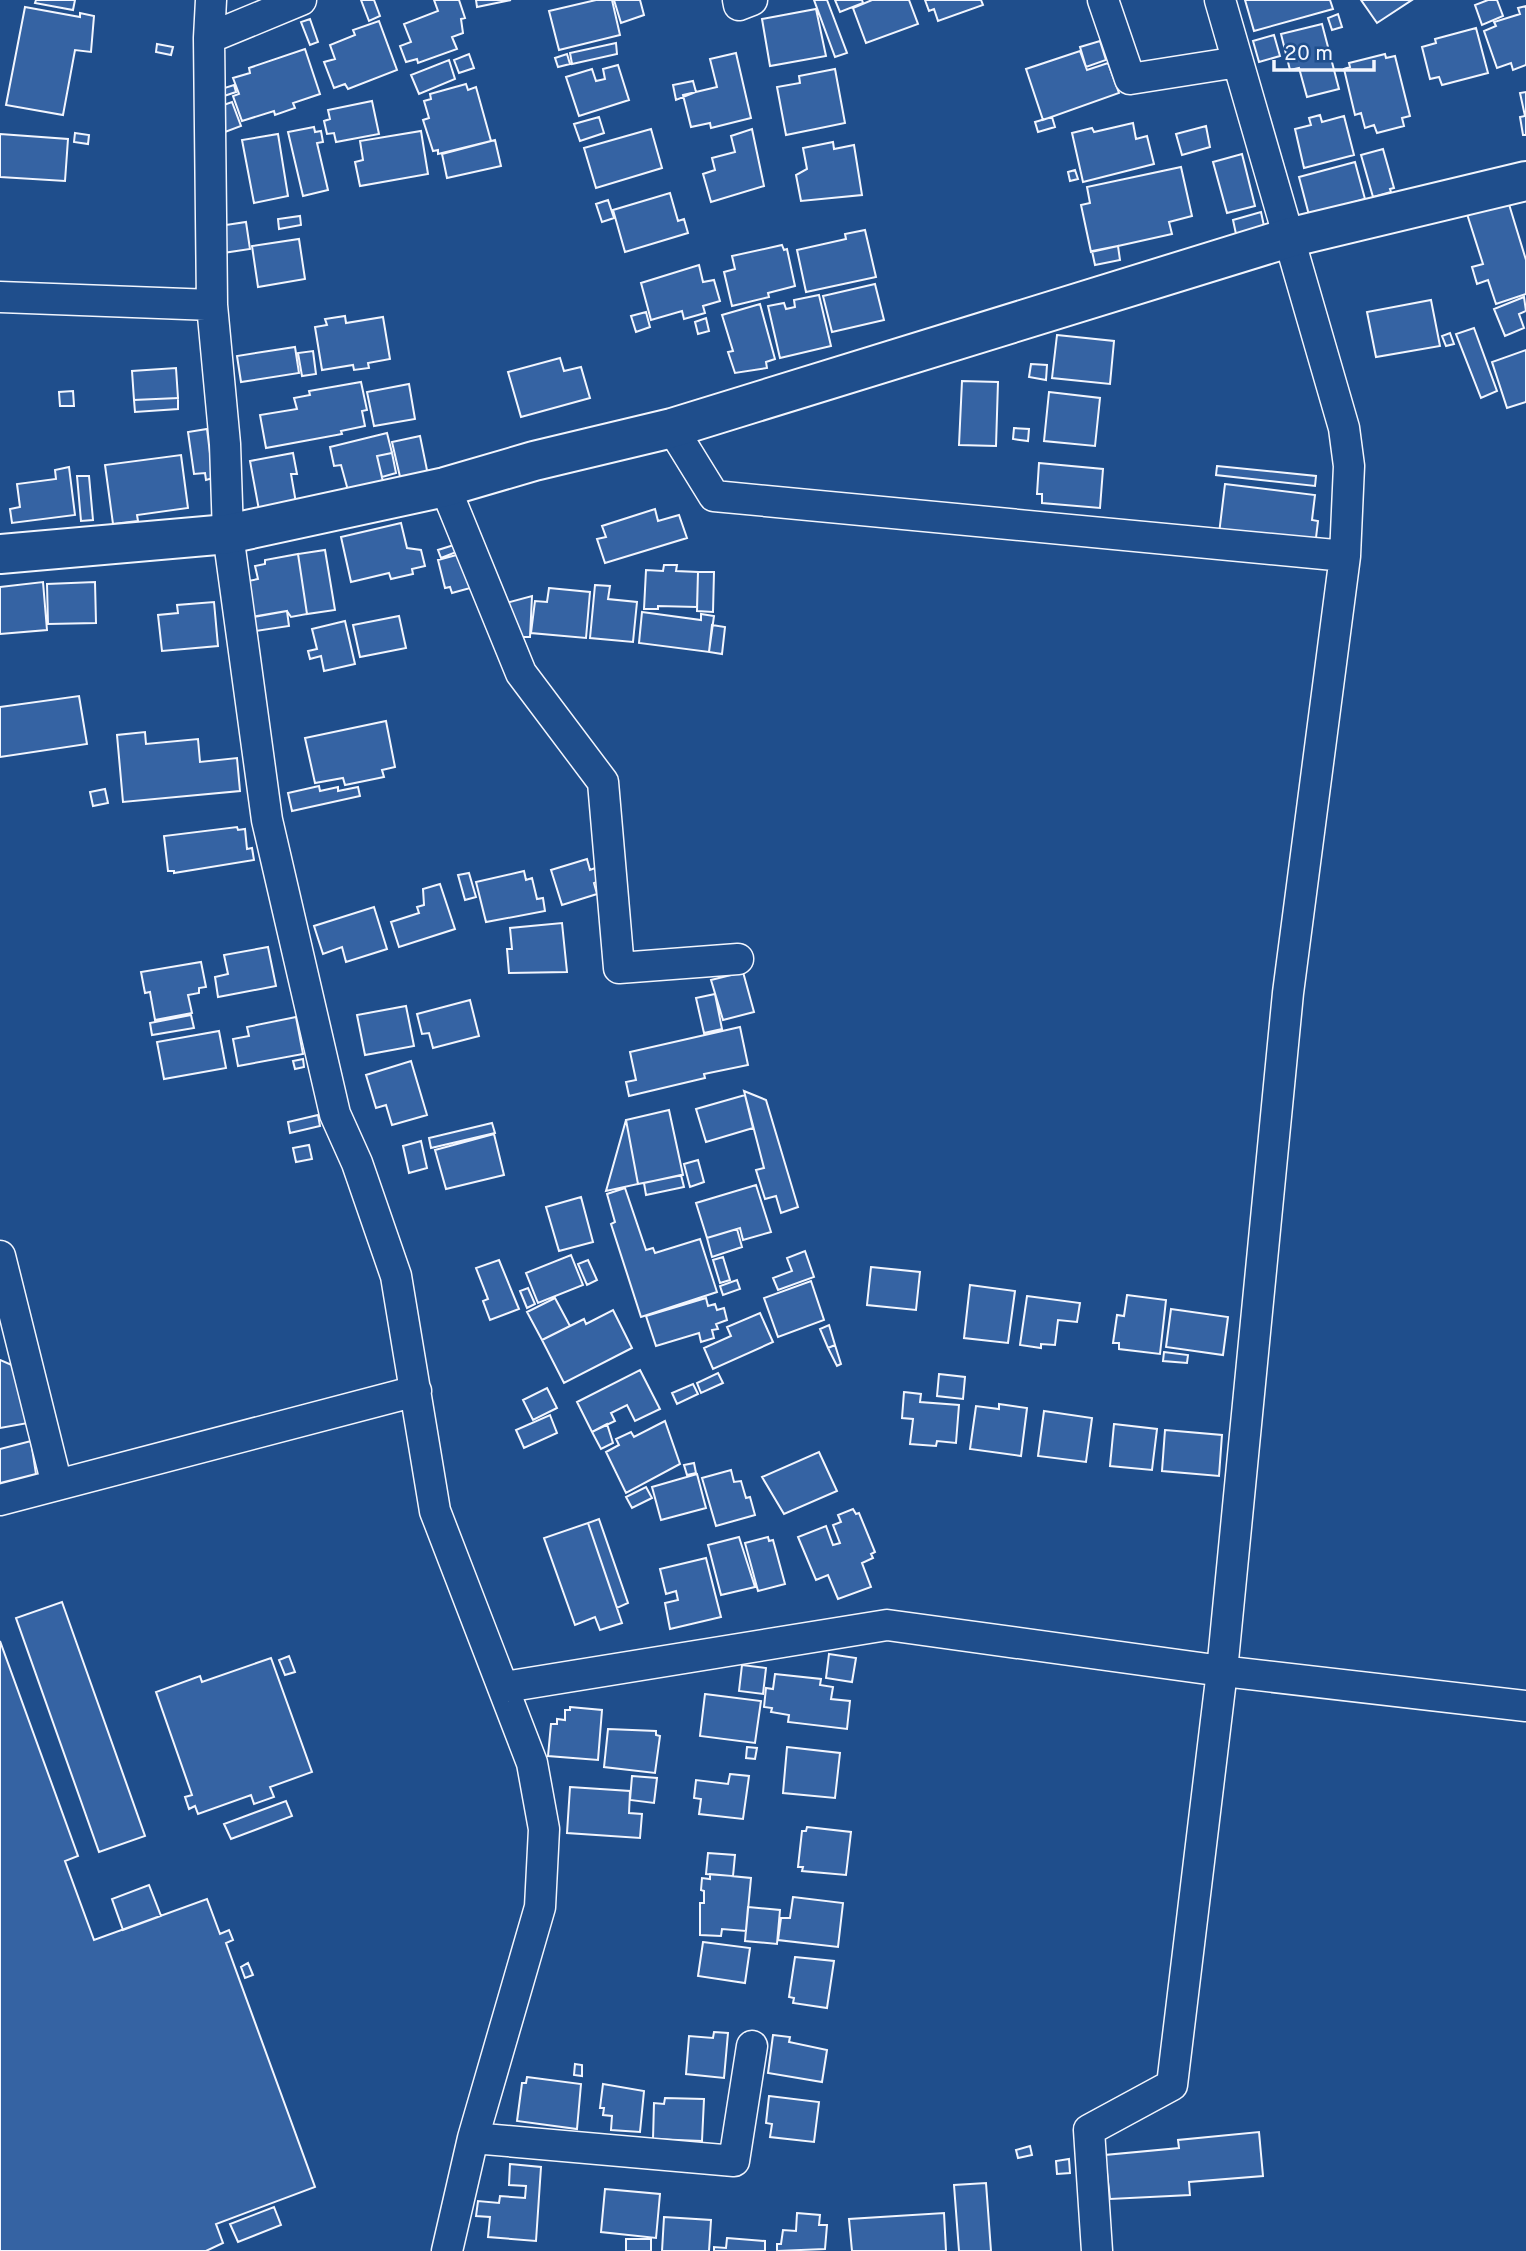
<svg xmlns="http://www.w3.org/2000/svg" width="1526" height="2251" viewBox="0 0 1526 2251" font-family="Overpass,sans-serif">
<style>
.building{fill:#3563a3;stroke:#f2f6ff;stroke-width:2}
.lines{fill:none;stroke-linecap:round;stroke-linejoin:round}
.street-casing{stroke:#f2f6ff;stroke-width:33}
.secondary-casing{stroke:#f2f6ff;stroke-width:42}
.street{stroke:#1f4e8c;stroke-width:30}
.secondary{stroke:#1f4e8c;stroke-width:38}
</style>
<rect width="100%" height="100%" fill="#1f4e8c"/>
<path class="building" d="M36,0H75L73,10L35,3Z
M361,0H374L380,16L369,21Z
M434,0H459L465,18L461,19L463,33L452,37L457,49L418,63L417,59L406,62L400,46L411,42L404,24L438,11Z
M476,0H511L477,7Z
M596,0H612L620,35L559,50L549,11Z
M614,0H640L644,15L621,23Z
M814,0H827L847,53L835,57Z
M835,0H862L863,3L840,12Z
M909,0L918,24L866,43L853,8L872,0Z
M925,0H981L983,5L938,21L934,9L929,11Z
M1245,0H1330L1333,9L1254,31Z
M1361,0H1412L1377,23Z
M1488,0H1497L1503,16L1482,25L1475,5Z
M1526,6V65L1513,70L1511,63L1497,68L1484,31L1496,26L1494,22L1520,14L1518,8Z
M25,7L80,17V13L94,16L91,52L75,50L63,115L6,105Z
M816,9L826,56L770,66L762,19Z
M1338,14L1342,27L1332,30L1328,18Z
M310,19L318,42L310,45L301,22Z
M379,21L397,70L348,89L345,84L334,88L324,62L335,59L330,45L355,35L353,30Z
M1322,24L1339,89L1307,97L1299,68L1290,70L1281,34Z
M1476,28L1488,73L1442,85L1439,77L1430,79L1422,47L1436,43L1435,39Z
M1274,35L1280,56L1259,62L1253,41Z
M1100,41L1106,60L1086,67L1080,47Z
M616,43L617,54L572,64L570,53Z
M157,44L173,47L171,55L156,52Z
M305,49L320,94L293,103L295,108L275,115L274,111L242,121L233,96L239,94L233,78L250,73L249,68Z
M1080,51L1087,70L1108,63L1119,93L1043,120L1026,69Z
M736,53L751,118L711,128L710,123L691,127L683,95L717,87L710,59Z
M469,54L474,68L459,73L454,60Z
M567,54L570,64L558,67L555,58Z
M1385,54L1386,58L1395,56L1410,116L1402,118L1404,126L1377,133L1374,125L1365,128L1361,113L1355,115L1344,69L1350,67L1349,63Z
M449,60L455,79L419,94L411,75Z
M618,65L629,100L579,116L566,77L592,69L596,81L605,79L603,69Z
M835,69L845,123L786,135L777,87L800,83L799,76Z
M693,81L696,92L676,100L673,85Z
M466,84L468,90L476,87L491,141L438,154V150L433,151L423,120L429,118L424,101L431,99L430,94Z
M234,85L236,92L221,97L218,90Z
M1526,92V135H1523L1520,117L1525,116L1520,93Z
M372,101L379,134L336,142L334,133L327,134L324,121L330,119L328,110Z
M232,102L241,126L217,135L218,107Z
M1320,115L1322,122L1344,116L1354,155L1304,168L1295,129L1311,125L1309,118Z
M599,117L604,133L580,141L574,124Z
M1052,117L1055,127L1038,132L1035,122Z
M1133,123L1136,139L1147,136L1154,164L1083,182L1072,133L1092,128L1094,132Z
M1206,126L1210,147L1182,155L1176,134Z
M314,127L315,132L321,131L323,142L317,143L328,190L303,196L288,132Z
M651,129L662,168L596,188L584,148Z
M752,129L764,186L711,202L703,174L715,170L712,158L735,152L731,136Z
M421,131L428,174L360,186L355,162L363,160L360,141Z
M75,133L89,135L88,144L74,142Z
M0,134L68,139L65,181L0,177Z
M278,134L288,196L254,203L242,140Z
M495,140L501,166L447,178L442,154Z
M833,142L834,149L854,145L862,195L801,201L796,175L807,169L803,148Z
M1383,149L1394,188L1390,189L1391,192L1373,197L1361,155Z
M1242,154L1255,206L1227,213L1213,162Z
M1355,162L1365,199L1309,215L1299,177Z
M1181,167L1192,216L1169,222L1172,234L1091,252L1081,205L1090,203L1087,187Z
M1075,170L1078,179L1070,181L1068,172Z
M670,193L678,221L684,219L688,233L625,252L613,210Z
M608,200L614,218L602,222L596,204Z
M1508,201L1526,260V294L1496,304L1488,280L1477,284L1472,267L1483,264L1467,214Z
M1261,212L1264,226L1236,234L1233,220Z
M300,216L301,225L279,229L278,219Z
M246,222L250,249L223,253L219,226Z
M865,230L876,277L806,292L797,250L846,239L845,234Z
M299,239L305,279L258,287L252,246Z
M782,245L784,250L787,249L795,286L768,293L769,297L732,306L724,272L735,269L732,256Z
M1118,246L1120,260L1095,265L1092,251Z
M699,265L703,282L714,280L720,301L703,306L705,313L684,319L682,311L651,320L641,283Z
M875,284L884,320L832,332L823,296Z
M819,295L831,346L780,358L768,306L784,303L786,309L795,307L794,300Z
M1524,297L1526,311L1519,314L1524,328L1505,336L1494,309Z
M1431,300L1440,346L1376,357L1367,312Z
M760,304L775,359L766,362L767,368L735,373L728,352L733,351L722,315Z
M646,312L650,327L636,332L631,316Z
M345,316L346,323L383,317L390,359L368,363L369,368L354,370L353,365L322,370L315,327L327,325L325,319Z
M706,318L709,331L698,334L695,322Z
M1474,328L1497,391L1481,398L1456,334Z
M1450,333L1454,344L1446,346L1442,336Z
M1057,335L1114,341L1110,384L1052,378Z
M295,347L299,373L241,382L237,356Z
M1526,350V402L1507,408L1492,362Z
M313,351L316,374L302,376L298,353Z
M560,358L564,371L581,367L590,398L521,417L508,372Z
M1031,364L1047,365L1046,380L1029,377Z
M176,368L178,398L134,400L132,371Z
M962,381L998,382L996,446L959,445Z
M361,382L367,410L362,411L365,426L341,431L342,434L266,448L260,415L297,409L294,398L310,395L309,391Z
M409,384L415,419L374,426L367,392Z
M73,391L74,406H60L59,392Z
M1049,392L1100,398L1095,446L1044,441Z
M178,398V409L135,412L134,400Z
M1014,428L1029,429L1028,441L1013,439Z
M207,429L213,478L206,480L205,473L194,474L188,432Z
M387,433L392,453L377,456L384,486L349,494L341,465L334,466L330,447Z
M420,436L428,475L401,481L392,442Z
M293,453L297,474H291L296,503L259,510L250,461Z
M392,453L396,473L382,477L377,456Z
M181,455L188,508L137,515L138,521L113,524L105,465Z
M1039,463L1103,469L1100,508L1042,503V494H1037Z
M1217,466L1316,476L1315,486L1216,475Z
M69,467L75,515L12,523L10,509L20,507L17,484L56,479L55,470Z
M77,476H89L93,520L81,521Z
M1225,484L1315,495L1312,520L1318,521L1315,546L1219,534Z
M655,509L658,521L679,515L687,538L605,563L597,539L606,537L602,526Z
M401,523L407,548L421,550L425,566L412,569L413,574L391,579L389,573L351,582L341,537Z
M457,544L459,551L441,558L438,550Z
M325,550L335,610L307,614L298,554Z
M298,554L307,614L291,617L287,611L248,618V581L258,579L255,566L265,564V560Z
M460,554L470,588L452,593L450,587L445,588L438,560Z
M664,565H677L676,571L698,572L697,607L658,606V609H644L646,570L663,571Z
M698,572H714L713,612L697,611Z
M43,582L47,630L0,634V587Z
M95,582L96,623L48,624L47,584Z
M595,585L610,586L608,599L637,602L633,642L590,638Z
M549,588L590,592L586,638L531,633L535,601L547,602Z
M532,596L530,637H518L506,603Z
M214,602L218,646L162,651L158,615L178,613L177,605Z
M287,611L289,626L249,632L246,618Z
M642,612L701,620V614L714,616L709,652L639,643Z
M399,616L406,648L360,657L353,625Z
M345,621L355,664L324,671L321,656L310,659L308,651L317,649L312,629Z
M712,625L725,627L722,654L709,652Z
M79,696L87,744L0,757V707Z
M386,721L395,767L382,770L384,777L345,785L343,778L315,783L305,738Z
M145,732L146,744L198,739L200,762L237,758L240,791L123,802L117,735Z
M319,786L320,791L338,787V791L358,787L360,796L292,811L288,793Z
M105,789L108,803L93,806L90,792Z
M237,827L238,830L245,829L247,849L252,848L254,860L174,873V871H168L164,836Z
M587,859L590,870L595,868L599,881L594,883L597,894L562,905L551,870Z
M524,871L526,880L532,878L537,899L543,898L545,911L486,922L476,882Z
M469,873L476,897L465,900L458,875Z
M440,884L455,929L399,947L391,922L419,913L417,907L424,905L423,889Z
M374,907L387,949L346,962L342,947L323,954L314,926Z
M562,923L567,972L509,973L507,949H512L510,928Z
M268,947L276,986L218,997L215,977L228,974L224,955Z
M201,962L206,987L199,988V993L188,995L192,1013L155,1020L150,992L145,993L141,972Z
M743,972L754,1012L723,1020L711,980Z
M715,994L722,1029L704,1033L696,998Z
M470,1000L479,1036L433,1048L429,1033L422,1034L417,1014Z
M406,1006L414,1046L365,1055L357,1015Z
M191,1015L194,1028L152,1035L150,1023Z
M296,1017L303,1054L238,1066L233,1039L249,1036L247,1027Z
M740,1027L748,1065L704,1074L705,1078L629,1096L626,1082L636,1080L630,1052Z
M219,1031L226,1068L164,1079L157,1042Z
M303,1059L304,1067L295,1069L293,1061Z
M411,1061L427,1115L392,1125L386,1105L376,1108L366,1075Z
M744,1091L766,1100L798,1207L781,1213L776,1196L765,1199L756,1170L764,1168Z
M745,1095L753,1128L706,1142L696,1109Z
M669,1110L683,1175L638,1184L626,1120Z
M318,1115L320,1126L290,1133L288,1122Z
M626,1120L638,1184L606,1191Z
M492,1123L495,1133L431,1148L429,1138Z
M494,1134L504,1175L446,1189L435,1150Z
M421,1141L427,1168L409,1173L403,1146Z
M309,1145L312,1159L296,1162L293,1148Z
M698,1160L704,1182L690,1187L684,1164Z
M681,1175L684,1187L646,1195L644,1183Z
M756,1185L771,1232L743,1240L740,1228L707,1238L696,1203Z
M625,1188L646,1250L653,1248L655,1253L700,1239L717,1292L641,1317L611,1224L615,1222L607,1194Z
M581,1197L593,1242L559,1251L546,1207Z
M737,1229L742,1247L712,1257L707,1238Z
M805,1251L814,1277L778,1290L773,1278L792,1271L787,1258Z
M571,1255L583,1285L538,1303L526,1273Z
M723,1257L730,1280L720,1283L713,1260Z
M499,1260L519,1309L490,1320L483,1301L488,1299L476,1268Z
M588,1260L597,1280L587,1285L578,1264Z
M871,1267L920,1272L916,1310L867,1305Z
M737,1280L740,1289L723,1295L720,1286Z
M811,1281L824,1320L778,1337L764,1298Z
M970,1285L1015,1291L1008,1343L964,1338Z
M528,1288L535,1304L527,1308L520,1291Z
M1127,1295L1166,1300L1160,1354L1119,1349V1343H1113L1117,1315L1124,1316Z
M1027,1296L1080,1303L1077,1322L1058,1320L1055,1345L1041,1344V1348L1020,1345Z
M555,1298L570,1326L542,1340L527,1312Z
M706,1298L708,1306L715,1304L717,1310L724,1308L727,1320L716,1324L718,1329L712,1330L714,1338L701,1342L699,1333L656,1346L646,1316Z
M1171,1309L1228,1317L1223,1355L1166,1347Z
M613,1310L632,1348L564,1383L542,1340L584,1319L586,1324Z
M760,1313L773,1342L713,1369L704,1348L731,1336L727,1327Z
M829,1325L835,1345L828,1348L820,1329Z
M835,1345L841,1364L837,1366L828,1348Z
M1164,1352L1188,1355L1187,1363L1163,1361Z
M0,1360L14,1366L28,1423L0,1428Z
M640,1370L660,1409L635,1421L627,1405L611,1413L615,1421L592,1432L577,1402Z
M718,1373L723,1383L701,1393L697,1383Z
M939,1374L965,1377L963,1399L937,1396Z
M693,1384L698,1394L677,1404L672,1393Z
M547,1388L557,1408L533,1420L523,1400Z
M904,1392L921,1394L920,1402L959,1405L956,1443L937,1441L936,1446L910,1444L913,1419L902,1418Z
M999,1404L1027,1408L1021,1456L970,1449L976,1406L999,1409Z
M1044,1411L1092,1418L1086,1462L1038,1456Z
M550,1415L557,1433L524,1448L516,1430Z
M665,1421L680,1464L626,1493L606,1452L619,1445L616,1439L631,1432L634,1437Z
M607,1424L613,1443L601,1449L592,1432Z
M1114,1424L1157,1429L1152,1470L1110,1466Z
M1165,1430L1222,1435L1219,1476L1162,1471Z
M31,1441L36,1474L0,1483V1449Z
M819,1452L837,1491L784,1514L762,1477Z
M694,1463L696,1473L687,1475L684,1465Z
M731,1470L734,1482L741,1481L746,1498L750,1497L755,1515L716,1526L702,1478Z
M697,1474L706,1508L661,1520L652,1487Z
M646,1487L652,1498L632,1508L626,1497Z
M853,1509L856,1514L859,1513L875,1552L871,1554L873,1558L862,1563L871,1587L838,1599L828,1575L816,1580L798,1537L826,1526L833,1545L840,1543L833,1525L841,1522L838,1515Z
M599,1519L628,1603L617,1608L588,1523Z
M588,1523L622,1623L600,1630L595,1617L575,1625L544,1538Z
M739,1537L755,1587L721,1595L708,1545Z
M768,1537L769,1541L773,1540L785,1584L758,1591L745,1543Z
M706,1558L721,1617L670,1629L665,1603L678,1600L676,1591L666,1594L660,1569Z
M62,1602L145,1836L99,1852L16,1618Z
M0,1641L78,1856L65,1861L94,1940L207,1899L220,1934L229,1930L233,1940L226,1943L315,2187L216,2224L223,2243L206,2251H0Z
M829,1654L856,1658L852,1682L826,1678Z
M289,1656L295,1672L285,1675L279,1660Z
M271,1658L312,1772L270,1787L274,1797L254,1804L251,1795L198,1814L195,1806L189,1809L185,1797L192,1795L156,1692L200,1676L202,1682Z
M742,1665L766,1668L763,1694L739,1691Z
M775,1674L821,1679L820,1685L833,1687L831,1699L850,1701L847,1729L788,1722L789,1715L771,1712L772,1708L764,1707L766,1688L773,1689Z
M705,1694L761,1701L755,1743L700,1736Z
M570,1707L602,1710L598,1760L548,1756L551,1724H557V1719L565,1720V1710H570Z
M608,1729L656,1731V1735L660,1736L655,1773L604,1767Z
M747,1747L757,1748L755,1759L746,1758Z
M787,1747L840,1753L835,1798L783,1793Z
M730,1774L749,1776L743,1819L699,1814L701,1799L694,1798L696,1780L728,1784Z
M632,1776L657,1778L654,1803L630,1800Z
M570,1787L630,1791L629,1813L642,1814L640,1838L567,1833Z
M286,1801L292,1816L231,1839L224,1824Z
M807,1827L851,1832L846,1875L802,1871L803,1867H798L802,1831H806Z
M708,1853L735,1855L733,1876L706,1874Z
M710,1874L751,1878L746,1931L722,1929L721,1936L700,1935V1903H704V1891L701,1890L702,1878L710,1879Z
M149,1885L161,1916L123,1930L112,1899Z
M793,1897L843,1903L838,1947L778,1940L781,1918H790Z
M748,1907L780,1910L777,1944L745,1941Z
M703,1942L750,1948L745,1983L698,1976Z
M795,1957L834,1961L827,2008L793,2003L794,1998L789,1997Z
M248,1963L253,1975L245,1978L241,1967Z
M714,2032L728,2033L724,2078L686,2074L689,2036L713,2038Z
M773,2035L790,2037L789,2042L827,2050L822,2082L768,2073Z
M575,2064L582,2065V2076L574,2075Z
M527,2077L581,2084L577,2129L517,2121L522,2083H526Z
M603,2084L644,2091L640,2132L611,2130L612,2116L603,2115L604,2108H600Z
M769,2096L819,2102L814,2142L770,2137L772,2124L766,2123Z
M665,2098L704,2099L702,2141L653,2139L654,2103L664,2104Z
M1259,2132L1263,2176L1189,2182L1190,2195L1110,2199L1105,2155L1179,2148L1178,2140Z
M1030,2146L1032,2155L1018,2158L1016,2150Z
M1069,2159L1070,2173L1057,2174L1056,2161Z
M510,2164L541,2167L536,2241L488,2237L490,2217L476,2216L478,2201L499,2203L500,2196L525,2198L526,2186L509,2185Z
M986,2183L991,2251H959L954,2185Z
M605,2189L660,2194L656,2238L601,2232Z
M274,2207L281,2225L238,2242L230,2224Z
M797,2213L820,2215L819,2225H827L825,2249L777,2251V2244H781L783,2230L796,2231Z
M944,2213L946,2251H852L849,2219Z
M664,2217L711,2220L709,2251H662Z
M727,2238L765,2241V2251H714V2247L726,2248Z
M626,2239H651V2251H626Z"/>
<g class="lines">
<defs>
<path id="street" d="M211,0L209,38L212,305L225,444L228,534L267,820L335,1114L357,1163L396,1276L435,1511L532,1763L544,1829L540,1907L473,2138L447,2251
M738,0L739,5L752,0
M1103,0L1130,79L1238,62
M209,38L301,0
M0,297L212,305
M672,428L714,496L1345,556
M445,487L521,673L603,782L619,968L738,959
M0,1256L57,1485
M0,1500L416,1391
M505,1687L887,1625L1222,1671L1526,1706
M473,2138L734,2161L752,2046
M1097,2251L1089,2130L1172,2085L1222,1671L1288,993L1345,556L1349,466L1344,428L1220,0"/>
<path id="secondary" d="M0,554L228,534L445,487L534,461L672,428L1288,238L1526,181"/>
</defs>
<use href="#street" class="street-casing"/>
<use href="#secondary" class="secondary-casing"/>
<use href="#street" class="street"/>
<use href="#secondary" class="secondary"/>
</g>
<path d="M1274 60v10h100v-10" fill="none" stroke="#f2f6ff" stroke-width="3.5"/>
<text x="1284" y="60" font-size="21" fill="#f2f6ff" stroke="#1f4e8c" stroke-width="5" paint-order="stroke">20 m</text>
</svg>
